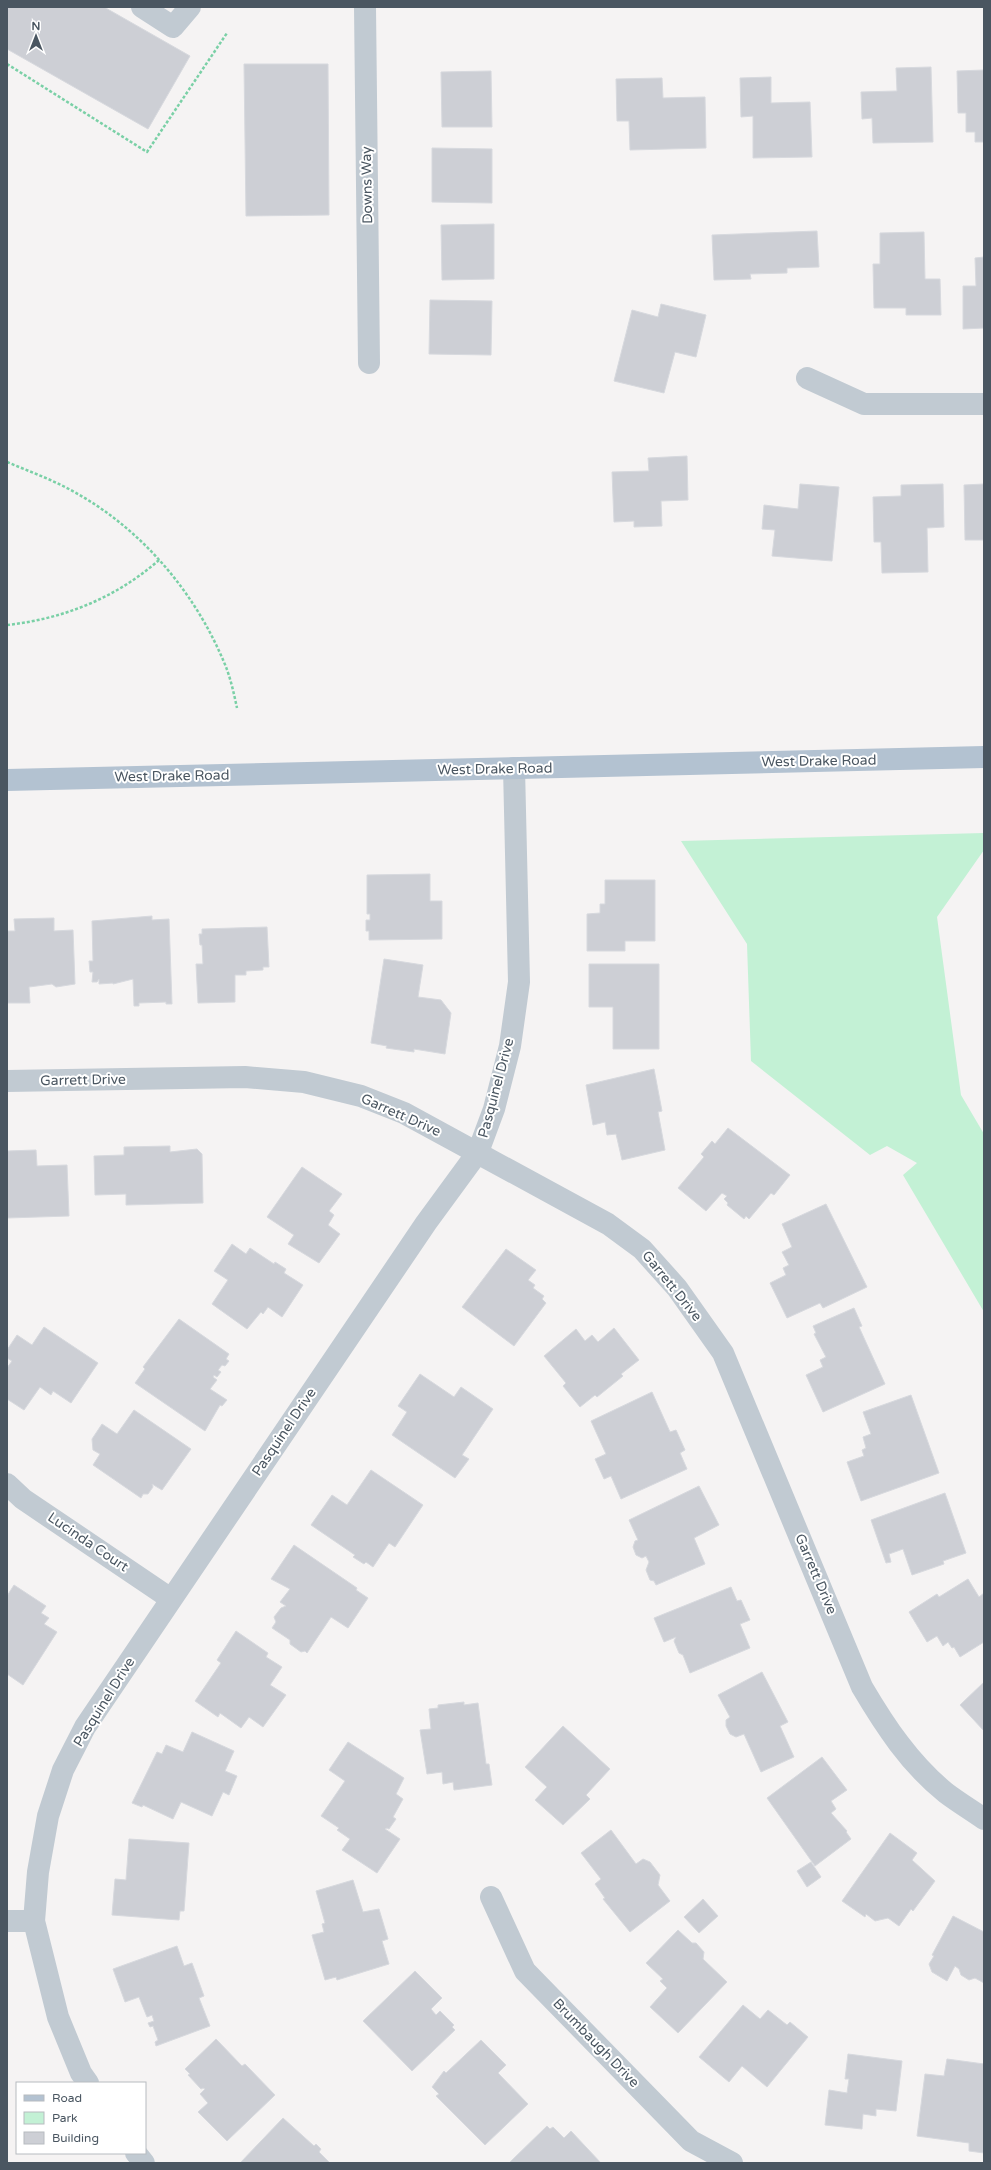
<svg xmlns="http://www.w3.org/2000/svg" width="991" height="2170" viewBox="0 0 991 2170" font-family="'Varela Round',sans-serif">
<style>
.green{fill:#c3f1d5}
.building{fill:#cdcfd5;stroke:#d7d9de}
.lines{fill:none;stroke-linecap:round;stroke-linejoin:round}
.path{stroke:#7ad0a6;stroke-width:2.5;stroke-dasharray:3 2;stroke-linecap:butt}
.street{stroke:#c1cad2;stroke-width:22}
.primary{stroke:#b3c2d1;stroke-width:22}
.labels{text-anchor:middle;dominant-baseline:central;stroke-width:4;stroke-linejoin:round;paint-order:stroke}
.street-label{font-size:14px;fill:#4a5661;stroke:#fff}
</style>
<rect width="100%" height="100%" fill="#f5f3f3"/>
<path class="green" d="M984,833V850L937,917L961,1095L984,1134V1312L903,1175L917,1163L887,1146L870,1155L751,1061L747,944L681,841Z"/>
<path class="building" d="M7,7H104L190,56L148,129L7,49Z
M244,64H328L329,215L246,216Z
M931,67L933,142L873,143L872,118L862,119L861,92L897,91L896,68Z
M984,70V142H975V132H966V113H958L957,71Z
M491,71L492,127H442L441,72Z
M771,77V103L810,102L812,157L753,158V116L741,117L740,78Z
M662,78L663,98L705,97L706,148L630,150L629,121H617L616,79Z
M432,148L492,149V203L432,202Z
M494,224V279L442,280L441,225Z
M817,231L819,267L787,268V273L750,274L751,279L714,280L712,235Z
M924,232L925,279H940L941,315H906V308H874L873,264H880V233Z
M984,257V328L963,329V286H976L975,258Z
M430,300L492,301L491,355L429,354Z
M661,304L706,315L696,357L675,352L664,393L614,381L632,310L658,317Z
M687,456L688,500L661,501L662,526L634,527V521L614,522L612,472L649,471L648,458Z
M800,484L839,487L832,561L772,556L775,530L762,529L764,505L798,509Z
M943,484L944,527L927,528L928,572L882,573L881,542H874L873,497L901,496V485Z
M984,484V540H965L964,485Z
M430,874V901H442V939L369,940V931H366V920H370V914H367V875Z
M605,880H655V941H625V951H587V914L600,913V904H605Z
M152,916V920L169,919L172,1004H166V1002L139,1003V1006H134L133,979L113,984V983L99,984V979L97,982H92L93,972H90L89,961H93L92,921Z
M54,918V931L73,930L75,984L56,987L52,984L29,987L30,1003H7V931H15L14,919Z
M267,927L269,967H263V970L246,971V975H235V1002L198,1003L196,964H203L202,945H200L199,934H202V929Z
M384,959L423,965L418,997L441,1000L451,1013L445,1054L414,1049V1052L386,1048L387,1046L371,1043Z
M589,964H659V1049H613V1007H589Z
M654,1069L662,1111L658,1112L665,1150L622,1160L616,1134L607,1135L605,1122L593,1125L586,1085Z
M728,1128L790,1175L774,1195L771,1193L749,1219L746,1216L744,1219L727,1205L728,1203L724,1199L727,1196L722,1193L706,1211L678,1188L704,1157L701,1154L712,1141L715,1144Z
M170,1146V1152L197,1149L202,1154L203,1203L126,1205V1194L95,1195L94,1156L124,1155V1147Z
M36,1150L37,1166L67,1165L69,1216L7,1218V1151Z
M302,1167L342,1194L329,1211L334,1215L328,1225L340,1234L319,1263L288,1244L294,1235L267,1217Z
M826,1204L867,1287L823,1308L820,1303L787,1318L770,1283L786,1275L783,1268L789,1265L782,1252L792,1247L782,1224Z
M232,1244L246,1254L250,1248L274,1264L275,1262L286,1269L284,1273L303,1285L282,1317L268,1307L263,1314L261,1312L247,1329L212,1304L228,1280L214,1271Z
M506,1249L536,1270L528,1280L535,1285L533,1288L544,1296L542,1299L546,1303L514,1346L462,1307Z
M854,1308L862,1326L859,1327L885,1384L823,1412L806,1375L823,1367L820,1360L826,1357L814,1334L816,1333L813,1326Z
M179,1319L229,1354L226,1359L229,1361L225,1366L222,1365L218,1370L221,1372L217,1377L214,1375L213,1377L217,1380L210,1389L227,1400L222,1406L220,1405L205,1431L135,1383L145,1369L143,1367Z
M44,1327L98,1363L71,1403L53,1391L51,1395L40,1387L24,1410L7,1399V1368L12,1361L7,1358V1350L17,1335L32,1345Z
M614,1328L639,1360L621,1374L623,1376L597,1397L595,1395L580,1407L563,1386L566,1383L544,1356L576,1329L585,1341L592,1335L598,1342Z
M420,1374L454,1397L461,1387L493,1409L462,1455L469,1459L455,1478L392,1435L407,1412L398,1406Z
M652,1392L670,1432L676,1430L685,1450L680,1453L687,1469L621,1499L611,1476L604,1479L595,1459L606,1454L591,1421Z
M911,1395L939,1473L861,1501L847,1462L864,1456L862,1450L866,1448L863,1437L871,1434L863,1412Z
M134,1410L191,1449L162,1490L152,1484L153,1487L148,1494H143L141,1498L93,1465L100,1454L93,1450L92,1439L102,1424L117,1434Z
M371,1470L423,1505L395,1547L389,1543L373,1567L366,1562L364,1564L353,1557L355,1555L311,1525L332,1495L347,1505Z
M699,1486L719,1525L694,1538L705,1564L656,1585L654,1581L650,1580L646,1570L649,1562L646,1556L642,1558L636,1555L633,1547L635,1541L638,1540L629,1520Z
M945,1493L966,1553L943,1561L944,1564L912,1575L903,1549L889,1554L891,1562L886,1563L871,1520Z
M294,1545L357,1588L356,1590L368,1598L348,1628L331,1617L307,1653L305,1651L301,1652L290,1644V1640L272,1628L276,1622L274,1617L281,1608L286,1606L280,1602L290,1589L271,1579Z
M968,1579L979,1597L984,1593V1642L960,1657L954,1647L952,1648L948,1642L943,1646L937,1636L927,1642L909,1612L937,1594L939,1597Z
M14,1585L46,1606L41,1613L49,1618L44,1624L57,1632L23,1685L7,1674V1596Z
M731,1587L737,1601L741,1600L750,1620L740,1624L750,1648L690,1673L683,1655L679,1653L674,1641L676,1637L664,1642L654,1618Z
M236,1631L268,1653L266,1657L282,1667L270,1685L286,1695L263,1727L249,1717L241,1728L220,1713L218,1717L195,1701L221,1663L217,1660Z
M762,1672L788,1722L780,1726L794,1757L761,1772L744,1734L736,1737L730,1734L726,1726V1720L730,1717L718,1695Z
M984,1682V1731L960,1705Z
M464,1702V1705L478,1703L486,1764H489L492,1785L454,1790L453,1782L443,1784L442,1772L427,1774L420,1730L431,1729L429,1709L438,1708V1705Z
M563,1726L610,1769L586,1795L590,1799L563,1825L535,1800L547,1787L525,1767Z
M192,1732L234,1751L225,1771L237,1776L229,1795L223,1792L212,1816L181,1802L173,1819L143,1805L142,1807L132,1803L157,1752L162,1754L166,1745L183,1752Z
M348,1742L404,1778L396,1794L403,1799L393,1817L396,1819L389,1829L387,1828L385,1829L400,1839L377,1873L342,1850L350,1839L337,1830L339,1828L321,1816L345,1781L329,1770Z
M822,1757L847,1790L831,1801L836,1809L831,1813L847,1831L846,1832L851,1839L815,1866L767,1798Z
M611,1830L636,1864L643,1859L650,1862L660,1875L658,1885L670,1901L630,1932L603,1899L605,1898L595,1884L601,1879L581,1853Z
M890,1833L917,1853L912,1860L935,1881L913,1911L911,1909L899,1926L888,1918L875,1921L866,1914L865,1917L842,1901Z
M129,1839L189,1843L184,1911H180L179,1920L112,1915L115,1879L126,1880Z
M811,1862L821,1877L807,1887L797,1871Z
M353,1880L363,1912L379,1909L388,1939L382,1941L389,1964L337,1980L336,1977L325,1980L312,1935L324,1932L322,1924L325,1923L316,1891Z
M703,1899L718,1916L699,1933L684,1917Z
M953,1916L984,1932V1983L975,1978L969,1980L961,1975L959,1969L955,1966L947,1981L932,1972L929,1964L934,1956L932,1955Z
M678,1930L692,1943H696L704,1952L703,1959L727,1982L678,2033L650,2007L667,1988L660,1981L663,1979L646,1963Z
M177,1946L184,1966L192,1963L204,1996L199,1998L210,2026L156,2046L155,2042L158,2040L153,2026L150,2027L148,2023L154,2021L152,2015L147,2017L139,1997L125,2002L113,1969Z
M415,1971L442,1998L431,2009L436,2015L440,2011L454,2025L452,2027L455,2030L412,2071L363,2021Z
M743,2005L760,2019L768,2010L787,2025L790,2022L808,2037L767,2087L742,2066L729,2082L699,2057Z
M216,2039L242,2066L245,2064L275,2095L227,2141L198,2112L208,2103L200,2094L205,2089L203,2088L201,2089L188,2075L190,2074L185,2069Z
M481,2040L506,2065L498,2073L528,2104L485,2145L436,2096L439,2094L432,2087L444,2071L446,2073Z
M848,2054L902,2061L896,2111L876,2109V2116L863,2114L862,2129L825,2125L829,2090L847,2093L849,2079H845Z
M947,2059L984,2064V2153L969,2151V2143L917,2136L925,2074L944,2076Z
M283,2118L314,2146L316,2144L321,2149L319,2152L330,2163H240Z
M547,2126L550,2129L553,2127L564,2138L571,2131L601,2163H509Z"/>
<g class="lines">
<path class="path" d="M7,64L147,152L227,33
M7,462C26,470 45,477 63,486C137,523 195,590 226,667C231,680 234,694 237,708
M7,625C63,619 116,598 159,560"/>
<path class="street" d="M142,7L173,27L190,7
M365,7L369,363
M807,378L864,404H984
M7,1081L245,1077L304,1082L361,1096L404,1113L608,1224L642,1249L677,1288L723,1353L862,1687C885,1726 910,1764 946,1793C958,1802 971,1810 984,1819
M7,1484L23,1499L171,1599
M491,1897L525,1971L691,2141L732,2163
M7,1921H34
M88,2083L81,2073L58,2017L34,1921L38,1872L48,1816L63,1770L85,1727L426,1223L478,1152L494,1109L510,1046L519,982L514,768
M136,2153L144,2163"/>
<path class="primary" d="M7,780L984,757"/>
</g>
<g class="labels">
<g class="street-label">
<text transform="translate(367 185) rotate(-91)">Downs Way</text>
<text transform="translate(819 761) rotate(-1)">West Drake Road</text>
<text transform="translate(495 769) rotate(-1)">West Drake Road</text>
<text transform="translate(172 776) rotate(-1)">West Drake Road</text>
<text transform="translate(83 1080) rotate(-1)">Garrett Drive</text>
<text transform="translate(496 1088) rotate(-75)">Pasquinel Drive</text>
<text transform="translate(401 1115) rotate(24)">Garrett Drive</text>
<text transform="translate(672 1286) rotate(51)">Garrett Drive</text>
<text transform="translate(284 1432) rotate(-56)">Pasquinel Drive</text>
<text transform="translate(88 1542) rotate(34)">Lucinda Court</text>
<text transform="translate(816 1574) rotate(67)">Garrett Drive</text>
<text transform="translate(104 1702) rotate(-58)">Pasquinel Drive</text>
<text transform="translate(596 2043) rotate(46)">Brumbaugh Drive</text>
</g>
</g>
<rect width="991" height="2170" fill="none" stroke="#4a5661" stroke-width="16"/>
<rect x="16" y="2082" width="130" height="72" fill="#ffffff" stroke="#b7bbc0"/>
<rect x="24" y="2095" width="20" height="6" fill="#b3c2d1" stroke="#b7bbc0"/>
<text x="52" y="2102" font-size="12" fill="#4a5661">Road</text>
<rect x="24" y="2112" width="20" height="12" fill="#c3f1d5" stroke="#b7bbc0"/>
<text x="52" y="2122" font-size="12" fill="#4a5661">Park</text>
<rect x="24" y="2132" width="20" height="12" fill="#cdcfd5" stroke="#b7bbc0"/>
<text x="52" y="2142" font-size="12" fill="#4a5661">Building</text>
<g transform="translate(36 36)" stroke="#ffffff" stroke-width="3" paint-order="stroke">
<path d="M0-3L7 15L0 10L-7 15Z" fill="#4a5661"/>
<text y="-6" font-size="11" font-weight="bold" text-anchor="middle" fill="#4a5661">N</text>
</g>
</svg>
